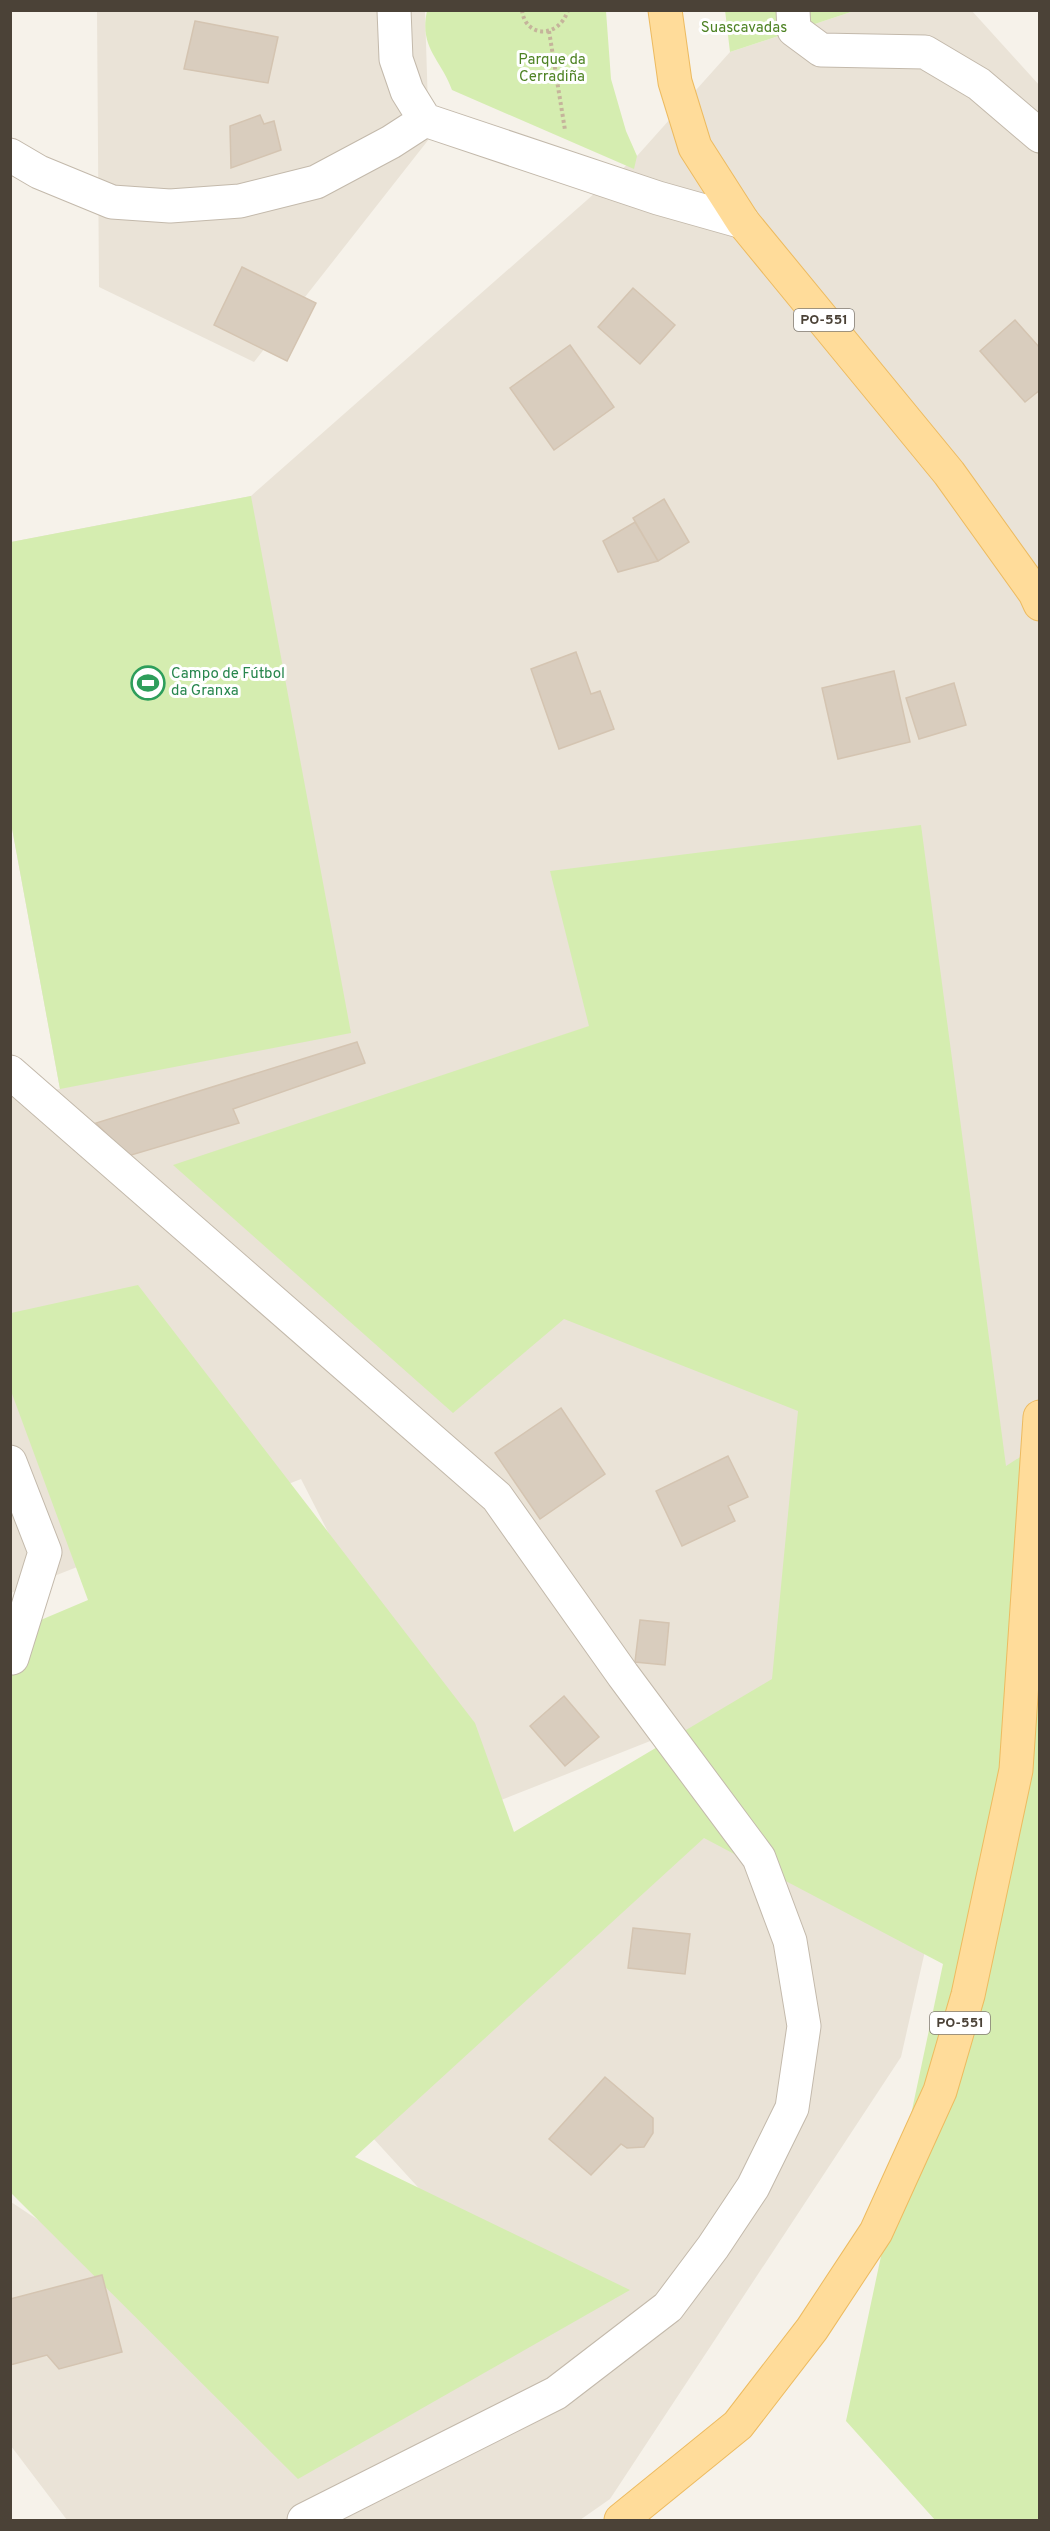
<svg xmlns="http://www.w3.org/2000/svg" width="1050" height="2531" viewBox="0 0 1050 2531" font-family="Overpass,sans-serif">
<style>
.residential{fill:#eae3d7}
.green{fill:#d5edb0}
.building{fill:#d9cdbe;stroke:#d4c4b1;stroke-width:1.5}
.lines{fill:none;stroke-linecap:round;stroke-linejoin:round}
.minor-casing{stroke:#c3b9ab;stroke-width:35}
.primary-casing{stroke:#edbb60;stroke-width:35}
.path{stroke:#c5b49b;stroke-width:4;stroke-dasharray:3 3;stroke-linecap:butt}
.minor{stroke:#fff;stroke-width:33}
.primary{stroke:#ffdc9a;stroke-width:33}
.labels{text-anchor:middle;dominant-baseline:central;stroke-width:6;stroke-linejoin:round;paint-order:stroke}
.shield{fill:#fff;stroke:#817b73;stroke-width:1.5}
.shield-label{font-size:14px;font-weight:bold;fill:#4b4237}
.park-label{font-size:15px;fill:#4e8324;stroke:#fff}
.leisure-label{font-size:15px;fill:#27864d;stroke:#fff;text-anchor:start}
</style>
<rect width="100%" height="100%" fill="#f6f2ea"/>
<path class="residential" d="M97,11H425L429,139L254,362L99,287Z
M854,11H972L1040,86V1443L901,2057L610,2499L580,2520H67L11,2446V2202L171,2308L512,2290L361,2125L678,1730L471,1812L301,1479L11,1593V1095L60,1089L11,823V542L251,496L637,156L730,52Z"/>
<path class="green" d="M725,10L854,11L730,52Z
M427,11H606L611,79L626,131L637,156L634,169L452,90C441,59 419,48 427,11Z
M251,496L351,1033L60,1089L11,823V542Z
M921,825L1006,1466L1039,1445V2520H935L846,2421L943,1964L704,1838L355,2157L630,2290L298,2479L11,2193L10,1633L88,1600L11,1391V1313L138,1285L475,1723L514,1832L772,1679L798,1411L564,1319L453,1413L173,1165L589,1026L550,871Z"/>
<path class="building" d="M195,21L278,37L268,83L184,69Z
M260,115L264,124L274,121L281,150L231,168L230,126Z
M242,267L316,303L287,361L214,325Z
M633,288L675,325L640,364L598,327Z
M1015,320L1040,348V390L1025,402L980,351Z
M570,345L614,407L554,450L510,388Z
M664,499L689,542L658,561L633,518Z
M635,522L658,561L618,572L603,541Z
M576,652L591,694L600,691L614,729L559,749L531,669Z
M894,671L910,742L838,759L822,688Z
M954,683L966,725L919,739L906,698Z
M357,1042L365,1063L233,1109L239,1123L128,1156L96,1123Z
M561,1408L605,1474L540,1519L495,1453Z
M728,1456L748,1497L728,1506L735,1521L682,1546L656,1491Z
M640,1620L669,1623L665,1665L635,1662Z
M564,1696L599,1737L565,1766L530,1726Z
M633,1928L690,1934L685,1974L628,1968Z
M605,2077L653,2118V2133L644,2147L627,2148L621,2144L591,2175L549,2139Z
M102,2275L122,2352L59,2369L47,2355L10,2365V2299Z"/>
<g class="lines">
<defs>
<path id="minor" d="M394,10L396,59L407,91L425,120L658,198L743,222
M793,10L794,30L821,50L925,52L979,84L1040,136
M10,155L39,172L112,202L170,206L240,201L316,182L391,142L425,120
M10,1072L497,1497L623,1675L759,1858L790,1941L804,2026L792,2108L753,2187L713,2247L668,2307L556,2393L304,2520
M10,1462L45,1552L12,1658"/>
<path id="primary" d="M665,10L675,82L695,147L743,222L949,473L1035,593L1040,604
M621,2520L738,2425L812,2329L876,2232L940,2091L968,1995L1016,1770L1040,1417"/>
</defs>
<use href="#minor" class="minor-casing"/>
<use href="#primary" class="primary-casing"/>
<path class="path" d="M522,10C525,38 559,39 568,10
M549,31L565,130"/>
<use href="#minor" class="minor"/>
<use href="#primary" class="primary"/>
</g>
<defs>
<symbol id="stadium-ring" viewBox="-11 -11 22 22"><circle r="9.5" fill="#fff" stroke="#2e9e5b" stroke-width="1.5"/><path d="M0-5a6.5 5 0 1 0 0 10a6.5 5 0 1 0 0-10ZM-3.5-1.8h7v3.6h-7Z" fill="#2e9e5b"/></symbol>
</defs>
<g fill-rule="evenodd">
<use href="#stadium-ring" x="129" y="664" width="38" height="38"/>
</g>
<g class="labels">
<g class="shield">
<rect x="794" y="309" width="60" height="22" rx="4.5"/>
<rect x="930" y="2012" width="60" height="22" rx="4.5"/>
</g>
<g class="shield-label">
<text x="824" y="320">PO-551</text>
<text x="960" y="2023">PO-551</text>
</g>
<g class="park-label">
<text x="744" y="28">Suascavadas</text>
<text x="552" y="60">Parque da<tspan x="552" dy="17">Cerradiña</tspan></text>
</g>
<g class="leisure-label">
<text x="171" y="674">Campo de Fútbol<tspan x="171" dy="17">da Granxa</tspan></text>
</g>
</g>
<rect width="1050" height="2531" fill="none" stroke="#4b4237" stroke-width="24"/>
</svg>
